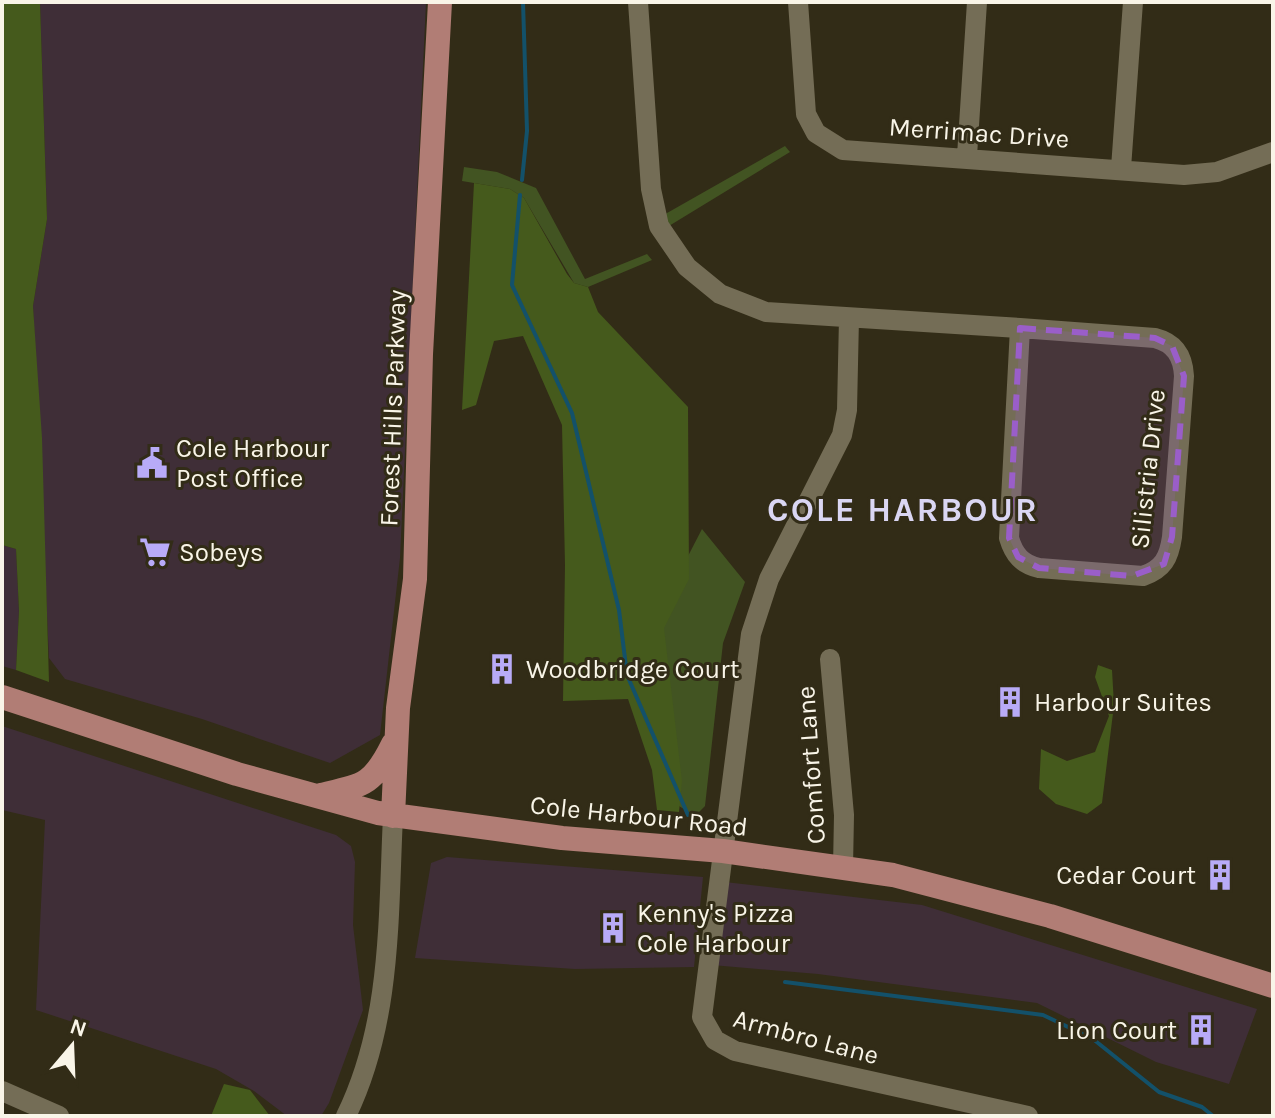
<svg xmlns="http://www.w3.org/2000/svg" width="1275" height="1118" viewBox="0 0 1275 1118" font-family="Karla,sans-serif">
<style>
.commercial{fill:#3f2e37}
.green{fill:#425422}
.forest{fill:#455a1c}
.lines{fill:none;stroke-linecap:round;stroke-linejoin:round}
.stream{stroke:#13516a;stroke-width:4}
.minor{stroke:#746d56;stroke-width:20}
.major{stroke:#b17d75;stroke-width:24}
.marked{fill:#9a5ec9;fill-opacity:0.2;stroke:#9a5ec9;stroke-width:6;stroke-dasharray:16 10;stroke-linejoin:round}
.labels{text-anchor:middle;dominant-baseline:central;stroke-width:6;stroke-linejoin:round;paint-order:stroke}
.street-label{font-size:26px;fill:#f9f5e8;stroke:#322c17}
.poi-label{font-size:26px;fill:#f9f5e8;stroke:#322c17;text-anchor:start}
.district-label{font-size:34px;font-weight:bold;letter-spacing:2px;fill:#dad6f3;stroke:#322c17}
</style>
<rect width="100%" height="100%" fill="#322c17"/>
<path class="commercial" d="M40,2H426L400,558L380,735L330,763L202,719L65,679L49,658L33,306L47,219Z
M2,545L16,549L19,611L16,670L2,666Z
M2,726L336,835L351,846L355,862L353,925L363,1010L329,1103L321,1116H287L254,1091L216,1069L36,1010L45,820L2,810Z
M447,857L703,877L694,967L575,969L415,958L431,863Z
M725,882L922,905L1257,1009L1229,1084L1156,1062L1037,1003L818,974L712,965Z"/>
<path class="green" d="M785,146L790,152L664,229L660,217Z
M464,167L497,172L536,188L585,279L647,254L652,260L588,287L574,283L524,198L510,189L462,181Z
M702,529L745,582L723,643L705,806L695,816L679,806L627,674Z"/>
<path class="forest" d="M2,2H40L47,219L33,306L42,438L49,682L16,670L19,611L16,549L2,545Z
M474,183L510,189L524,198L567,274L574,283L588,287L598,312L688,407L689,579L664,628L682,781L679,812L657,810L652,770L628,699L563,701L565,565L562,425L523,336L494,341L476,405L462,410Z
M1098,665L1112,670L1114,705L1102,803L1087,814L1056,804L1039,789L1041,749L1067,761L1095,752L1109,716L1095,677Z
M224,1084L250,1090L270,1116H211Z"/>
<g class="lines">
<path class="stream" d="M522,180L527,131L523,2
M520,195L512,285L572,413L619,610L627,675L688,815
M785,982L1043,1015L1093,1039L1159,1092L1202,1107L1213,1116"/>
<path class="minor" d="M638,2L651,189L659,226L687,267L720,294L766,312L1020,328
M798,2L806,114L816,133L843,150L1184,175L1217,172L1273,152
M967,156L977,2
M1121,168L1133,2
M849,318L847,410L842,435L769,579L751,634L702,1017L715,1040L735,1051L1028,1116
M1020,328L1155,338C1175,343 1183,357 1184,376L1172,537C1169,558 1163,569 1143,576L1039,568C1022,564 1014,555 1009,538Z
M830,659L844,815L843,867
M2,1091L59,1116
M346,1116C392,1022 388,918 393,816"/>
<path class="major" d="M2,697L237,774L378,813L562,838L723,851L893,875L1050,916L1273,986
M321,795C364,785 373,785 393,744
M393,816L398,708L415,579L421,354L440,2"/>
</g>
<path class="marked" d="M1020,328L1155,338L1172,346L1184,376L1172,537L1164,564L1132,576L1039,568L1018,557L1009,538Z"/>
<defs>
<symbol id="civic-bare" viewBox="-9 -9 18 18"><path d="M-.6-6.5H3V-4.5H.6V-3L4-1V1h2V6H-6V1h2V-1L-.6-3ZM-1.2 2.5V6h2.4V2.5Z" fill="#b8abf7" stroke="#322c17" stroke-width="2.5" paint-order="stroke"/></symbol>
<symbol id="supermarket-bare" viewBox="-9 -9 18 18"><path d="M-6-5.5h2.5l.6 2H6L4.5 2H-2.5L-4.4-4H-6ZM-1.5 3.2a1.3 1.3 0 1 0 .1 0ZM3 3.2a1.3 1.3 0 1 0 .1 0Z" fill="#b8abf7" stroke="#322c17" stroke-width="2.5" paint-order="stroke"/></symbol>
<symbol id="building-bare" viewBox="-9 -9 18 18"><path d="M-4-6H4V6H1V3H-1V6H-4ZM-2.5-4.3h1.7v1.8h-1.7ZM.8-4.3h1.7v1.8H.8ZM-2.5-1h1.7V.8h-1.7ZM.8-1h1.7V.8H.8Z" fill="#b8abf7" stroke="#322c17" stroke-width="2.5" paint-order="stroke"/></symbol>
</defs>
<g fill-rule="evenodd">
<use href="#civic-bare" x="130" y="441" width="44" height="44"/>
<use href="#supermarket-bare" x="133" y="530" width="44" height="44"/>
<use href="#building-bare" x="480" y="647" width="44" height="44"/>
<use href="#building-bare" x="988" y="680" width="44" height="44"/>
<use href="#building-bare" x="1198" y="853" width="44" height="44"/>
<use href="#building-bare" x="591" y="906" width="44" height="44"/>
<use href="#building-bare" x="1179" y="1008" width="44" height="44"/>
</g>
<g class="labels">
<g class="street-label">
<text transform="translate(979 133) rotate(4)">Merrimac Drive</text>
<text transform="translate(393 408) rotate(-88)">Forest Hills Parkway</text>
<text transform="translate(1148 469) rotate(-84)">Silistria Drive</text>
<text transform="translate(811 765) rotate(-94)">Comfort Lane</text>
<text transform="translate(639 816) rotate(6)">Cole Harbour Road</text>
<text transform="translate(806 1037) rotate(15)">Armbro Lane</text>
</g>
<g class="poi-label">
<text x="176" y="448">Cole Harbour<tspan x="176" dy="30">Post Office</tspan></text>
<text x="179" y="552">Sobeys</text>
<text x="526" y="669">Woodbridge Court</text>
<text x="1034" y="702">Harbour Suites</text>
<text x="1196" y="875" text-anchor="end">Cedar Court</text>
<text x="637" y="913">Kenny's Pizza<tspan x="637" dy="30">Cole Harbour</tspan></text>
<text x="1177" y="1030" text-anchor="end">Lion Court</text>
</g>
<g class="district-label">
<text x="903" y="510">COLE HARBOUR</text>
</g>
</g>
<rect width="1275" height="1118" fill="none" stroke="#f9f5e8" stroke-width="8"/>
<g transform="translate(72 1046) rotate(19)" stroke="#322c17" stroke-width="6" paint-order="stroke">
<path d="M0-6L14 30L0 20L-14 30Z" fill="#f9f5e8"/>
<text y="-12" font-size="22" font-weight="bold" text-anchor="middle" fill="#f9f5e8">N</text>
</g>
</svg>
